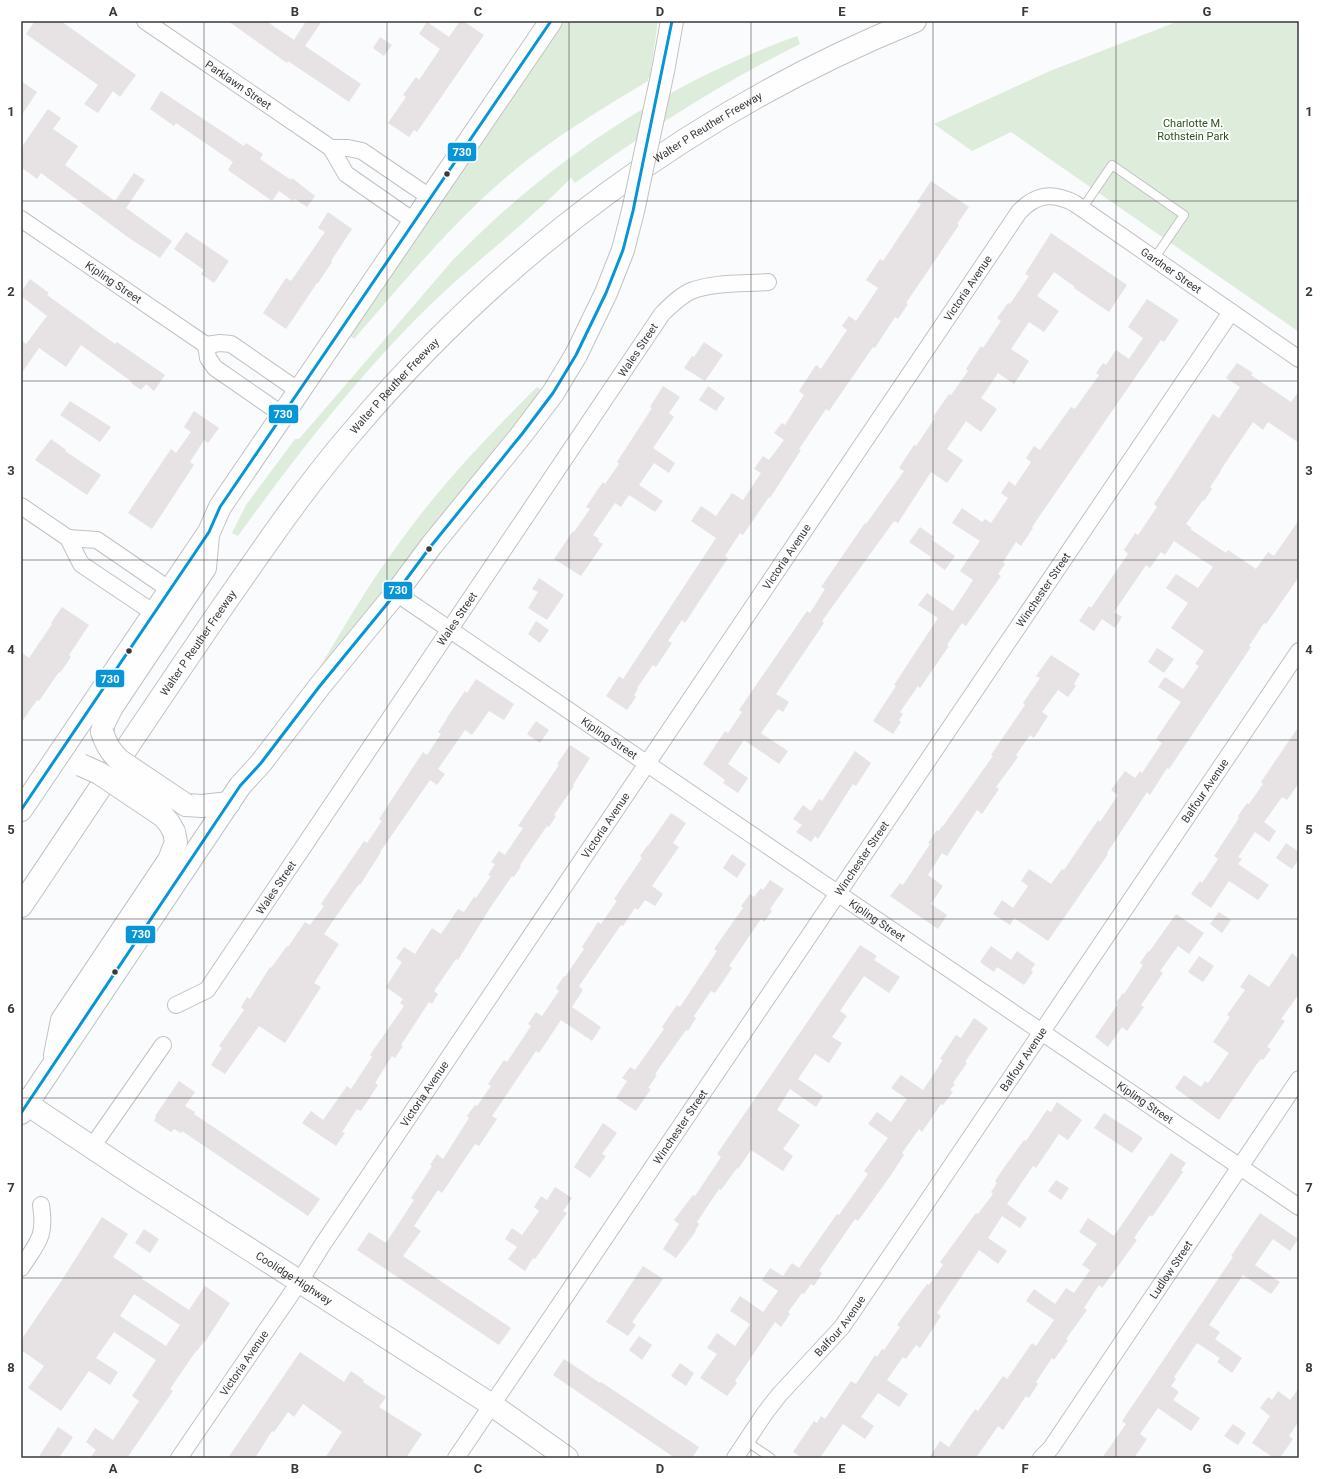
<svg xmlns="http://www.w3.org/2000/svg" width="1320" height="1479" viewBox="0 0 1320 1479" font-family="Roboto,sans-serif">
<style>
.green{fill:#deecdb}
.building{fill:#e7e2e3;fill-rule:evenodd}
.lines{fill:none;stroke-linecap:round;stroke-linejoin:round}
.service-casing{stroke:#c1c2c4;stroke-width:10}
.minor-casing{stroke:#c1c2c4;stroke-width:18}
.secondary-casing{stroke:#c1c2c4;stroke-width:24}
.motorway-casing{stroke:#c1c2c4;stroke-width:24}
.service{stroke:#fefeff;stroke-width:8}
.minor{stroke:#fefeff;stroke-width:16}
.secondary{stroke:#fefeff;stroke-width:22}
.motorway{stroke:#fefeff;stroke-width:22}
.secondary-bridge-casing{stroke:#c1c2c4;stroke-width:24;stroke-linecap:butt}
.secondary-bridge{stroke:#fefeff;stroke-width:22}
.bus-1-casing{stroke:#fff;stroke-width:6}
.bus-1{stroke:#0696d7;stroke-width:3}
.grid{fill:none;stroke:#37393b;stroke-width:1;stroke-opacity:0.55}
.bus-dot{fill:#37393b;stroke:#fff;stroke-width:1.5}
.labels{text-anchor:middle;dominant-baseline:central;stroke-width:4;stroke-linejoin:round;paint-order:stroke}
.street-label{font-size:11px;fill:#37393b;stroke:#fff}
.park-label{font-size:11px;fill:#2b521b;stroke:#fff}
.line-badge{stroke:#fff;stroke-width:1.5}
.badge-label{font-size:11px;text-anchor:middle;font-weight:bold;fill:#fff}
.neatline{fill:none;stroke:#37393b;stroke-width:1.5}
.grid-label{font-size:13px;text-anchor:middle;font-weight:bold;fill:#37393b}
</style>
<rect width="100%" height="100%" fill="#f9fbfd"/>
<path class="green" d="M565,21H658L650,77L648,78V81C606,106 565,131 526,161C461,212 408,277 354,339L350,336Z
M1179,21H1299V332L1011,132L972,151L934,124L1050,71Z
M797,36L800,44C721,83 647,131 575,183L571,178C521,229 462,271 412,323C348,389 292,461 238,536L232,533L246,505L295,439H299L452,261C550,160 664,84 797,36Z
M537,387L541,390L529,409L322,669L320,667C345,625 370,582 400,542C440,486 488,436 537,387Z"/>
<path class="building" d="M35,21H61L136,75L120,97L113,91L98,113L84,104L98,85L26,34Z
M228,21H266L294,40L306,21H322L305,46L361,84L349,102L288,61L287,63Z
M460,21H463L484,35L417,132L414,130L409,137L388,123L406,97L403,95L416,77L419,80L440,49L419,34L427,22L449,37Z
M380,37L392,45L384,56L373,48Z
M21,81L37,92L21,116Z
M161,91L244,146L246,143L263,154L260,159L291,180L292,178L315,196L307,207L295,199L293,201L279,191L272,201L228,170L233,162L176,123L174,126L150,109Z
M48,109L61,118L53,129L78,146L65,165L115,201L134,173L145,180L126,208L172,241L160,258L129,238L41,173L37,179L21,167V148Z
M931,181L969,207L957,224L959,225L906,303L908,304L898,319L895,317L875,348L873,347L829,411L826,409L799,449L801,450L770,498L769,497L743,535L740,533L725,556L728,558L700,600L685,623L682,620L668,641L672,643L656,667L653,665L637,688L638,689L634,695L636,697L627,710L606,696L619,676L623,679L716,538L691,521L701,506L716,516L732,493L743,500L761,473L754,469L763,456L769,460L784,440L774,433L782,423L785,425L804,395L799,391L816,365L821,369L847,330L842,326L849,316L856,321L878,288L866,280L880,259L883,261L921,204L917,202Z
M328,212L352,229L331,261L332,262L318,283H317L286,329L263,313L286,278L291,281L325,232L318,228Z
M186,232L229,261L214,283L201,274L204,270L174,249Z
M1051,233L1127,285L1109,312L1074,288L1075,287L1054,272L1037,296L1059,311L1044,332L1029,322L1011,349L1029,361L1014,384L998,373L981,398L997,409L981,432L966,421L947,449L963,460L947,483L931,472L898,523L894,521L822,621L824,623L776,694L789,702L783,712L778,709L761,733L788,751L779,764L744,740L728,764L748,778L738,793L723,783L725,780L703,764L725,731L728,733L742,712L739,710L807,611L810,613L825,589L821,587L865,523L866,524L904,471L899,468L914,445L916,446L935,418L933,417L949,394L951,395L968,371L966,369L981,346L983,348L1001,321L997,318L1008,303L1010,304L1029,276L1025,274Z
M30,279L49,293L47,295L115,344L117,342L165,375L154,391L146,384L141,390L131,383L132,382L81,345L66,367L39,348L21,374V340L26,344L47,316L21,296V292Z
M1147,299L1179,320L1164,342L1161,340L1032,527L1033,528L1021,546L1016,542L1003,562L1005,564L998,574L1001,576L966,626L962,623L947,645L949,646L940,659L920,688L918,686L900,712L903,714L899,720L901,722L893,734L873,721L896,686L894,685L938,618L918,605L927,593L953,611L973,580L960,571L980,541L952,523L962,508L982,522L985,519L991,523L1008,498L1001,493L1009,481L1015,486L1031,462L1026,458L1034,446L1040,450L1071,407L1075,409L1099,375L1096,373L1103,363L1106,365L1116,350L1129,359L1143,338L1128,327Z
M704,342L723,355L705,381L684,368L692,356L694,357Z
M1237,363L1253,373L1251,375L1291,402L1299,391V443L1268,422L1263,430L1253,422L1220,471H1221L1210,487L1212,489L1204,501L1203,500L1186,524L1192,528L1190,529L1226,553L1228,550L1256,569L1268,552L1274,556L1299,520V577L1266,624L1264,623L1249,646L1251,647L1169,769L1167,768L1150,795L1147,792L1107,853L1108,854L1048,941L1014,918L1010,925L993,914L1002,900L1013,908L1028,886L1021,881L1029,869L1051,884L1062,869L1064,870L1098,820L1100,822L1118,795L1111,790L1125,771L1135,778L1140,771L1142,773L1162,743L1156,739L1181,702L1158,687L1165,677L1183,689L1199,666L1195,664L1204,651L1171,628L1188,603L1166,588L1176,574L1198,588L1213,567L1174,541L1165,555L1161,552L1150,568L1146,565L1114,612L1122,617L1115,628L1102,619L1094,631L1079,621L1089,606L1091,608L1128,554L1124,550L1135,533L1138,535L1157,507L1154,504L1213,414L1219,418L1240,387L1226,378Z
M663,386L680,397L669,413L674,417L653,448L675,463L669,473L654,463L639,485L663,501L655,512L629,495L621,507L615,503L593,535L599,539L598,541L603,544L581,576L554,559L573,531L574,532L590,509L586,507L603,482L605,484L619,464L617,462L652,408L650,407Z
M708,386L725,398L716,411L699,400Z
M70,401L111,427L100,442L60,415Z
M194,411L219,428L208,443L204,440L190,462L194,465L152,529L128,513L171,449L176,453L191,432L184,427Z
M51,439L66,450L65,451L101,475L87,495L35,460Z
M920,527L934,537L932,540L955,556L945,570L930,559L931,557L909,542Z
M539,578L564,595L547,620L528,608L538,592L532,589Z
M62,607L89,625L69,655L71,657L60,673L59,672L39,701L37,700L21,723V652L29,658L52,624L51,623Z
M536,621L549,630L540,643L528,634Z
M1157,648L1174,659L1164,673L1148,662Z
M1051,655L1080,674L1074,684L1076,686L1068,697L1058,690L1042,712L1048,716L1034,738L1030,735L1016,755L1018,757L996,787L999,789L982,814L977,810L947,856L942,853L928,875L943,886L931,904L947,915L938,929L890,896L900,883L903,885L930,844L928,843L937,830L939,831L942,826H943L993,756L991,755L1025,705L1023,703L1040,678L1036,676Z
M476,679L514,704L504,720L489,711L472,735L465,730L438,769L445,774L437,785L430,780L380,852H381L360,885L359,884L337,915L324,934L339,944L314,983L321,987L285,1043L259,1026L225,1074L211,1065L222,1048L219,1046L244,1010L241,1007L247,997L250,999L270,967L271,968L287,946L288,947L305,922L310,925L324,906L321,904L364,841L367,843L382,821L379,819L423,752L427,755L441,734L438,732L447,719H446L465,691L467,693Z
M536,721L549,730L540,743L527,734Z
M1299,726V783L1287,800L1282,797L1264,822L1276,831L1269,842L1255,832L1238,857L1242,859L1238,864L1269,885L1258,900L1229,881L1211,908L1191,894L1200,881L1202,883L1218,859L1214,856L1239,818L1238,816L1247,803L1249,804L1263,784L1261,782Z
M570,745L590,758L573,785L574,786L554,815L556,816L549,827L547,826L520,865L521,866L514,877L512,876L490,908L458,960L456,959L434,991L438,994L432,1004L429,1002L401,1045L403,1046L395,1058L392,1056L375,1083L378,1085L361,1111L357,1109L342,1132L345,1133L336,1146L302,1123L311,1111L323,1120L347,1086L351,1089L372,1057L370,1055L404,1006L400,1003L403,999L386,987L402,962L396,958L404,947L415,954L432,928L441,934L458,909L464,912L474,897L476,898L491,876L488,875L495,864L491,862L499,851L505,855L523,828L518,826L559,765L557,764Z
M855,751L871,763L856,786L853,784L818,839L815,836L811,842L796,832L802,825L793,819L803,805L811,811L819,799L822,801Z
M671,813L686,823L673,843L679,847L652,886L663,894L655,906L645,900L638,910L635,908L623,926L621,925L579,986L583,990L572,1007L601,1027L592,1041L561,1020L539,1053L536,1051L492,1116L497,1119L479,1146L475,1144L442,1193L438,1190L414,1226L421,1231L403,1256L511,1328L499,1345L357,1250L369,1232L386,1243L414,1200L411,1198L432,1166L430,1165L437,1154L443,1159L469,1118L467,1116L475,1105L477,1106L491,1086L488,1084L504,1060L507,1062L531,1026L528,1024L536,1012L542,1016L559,991L556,988L564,976L565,977L584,949L582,947L598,922L601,924L617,901L614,899L642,858L640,856L647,846H648Z
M1286,843L1299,852V859L1292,869L1276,858Z
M732,854L746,864L737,878L723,868Z
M770,880L784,889L770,909L772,911L764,922L761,919L729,966L732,968L715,993L711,991L694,1016L696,1018L688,1031L686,1030L655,1074L657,1075L648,1088L651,1089L636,1111L616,1098L627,1081L622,1078L630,1067L635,1070L664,1029L662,1027L677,1005L680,1007L717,951L714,949L743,908L741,906L750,894L754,897L761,888L763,890Z
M1219,912L1231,920L1222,933L1210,924Z
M1176,914L1204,933L1189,954L1178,946L1160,971L1163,973L1141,1005L1144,1007L1127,1031L1122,1027L1108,1047L1095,1037L1118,1004L1116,1003L1123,993L1124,994L1143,965L1140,963L1148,951L1149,952Z
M860,945L877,956L874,960L900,977L889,993L864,976L840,1011L847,1016L832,1037L842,1043L829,1063L815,1054L798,1079L823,1096L816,1107L790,1089L777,1110L800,1125L783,1149L793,1156L783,1171L751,1150L738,1169L737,1168L721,1190L719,1189L697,1222L699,1224L695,1231H696L676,1258L663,1249L679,1224L674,1220L693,1195L695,1196L721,1157L717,1154Z
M991,946L1011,960L1017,951L1035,964L1031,970L1033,972L1024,985L997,967L994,972L980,962Z
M1292,953L1299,959V994L1281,1019L1285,1021L1267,1047L1271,1049L1263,1060L1261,1059L1256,1065L1219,1120L1175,1088L1184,1075L1201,1087L1205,1081L1208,1083L1229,1053L1213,1042L1230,1017L1227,1015L1245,990L1240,987L1249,974L1269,987Z
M1199,956L1214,966L1203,982L1188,972Z
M974,1018L988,1028L965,1062L967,1063L953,1083L955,1084L950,1090L953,1092L943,1105L941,1104L922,1132L919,1129L902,1153L904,1155L891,1175L858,1221L855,1219L819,1271L822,1273L814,1286L811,1284L804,1294L802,1293L788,1312L790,1314L781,1327L775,1322L735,1381L737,1383L727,1396L700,1378L717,1354L707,1348L717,1333L735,1346L750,1324L730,1311L740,1296L763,1312L778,1291L762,1280L770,1268L783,1276L792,1263L799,1268L837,1214L839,1215L868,1174L864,1171L888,1138L868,1124L877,1112L891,1122L907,1099L891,1088L901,1075L923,1090L943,1060L940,1059L956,1035L961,1038Z
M179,1081L195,1092L185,1106L195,1112L194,1114L320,1199L308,1216L182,1131L181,1133L174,1129L171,1132L154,1121L156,1117L155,1116Z
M1057,1102L1082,1120L1068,1140L1059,1134L1036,1168L1033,1166L1007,1204L1027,1218L1020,1228L1002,1216L988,1238L1007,1251L998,1264L979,1250L937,1313L941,1316L920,1348L916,1345L906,1359L903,1357L887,1380L908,1394L899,1407L878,1393L861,1417L874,1426L865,1439L843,1424L820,1458H802L793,1452L814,1421L817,1423L821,1416L825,1419L851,1381L856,1384L875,1355L877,1357L882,1349L884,1350L900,1327L897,1325L927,1284L929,1285L943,1265L940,1262L976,1213L978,1214L993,1194L991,1192L997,1183L995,1181L1003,1169L1024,1140L1026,1141L1047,1110L1051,1112Z
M1104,1113L1143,1138L1132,1153L1094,1128Z
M603,1123L617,1133L602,1154L606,1156L590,1178L574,1167Z
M1171,1153L1186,1163L1181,1170L1183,1172L1152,1217L1150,1215L1134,1238L1137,1240L1102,1288L1099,1285L1084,1308L1087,1310L1066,1339L1068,1340L1054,1360L1052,1358L1036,1382L1038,1384L1029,1398L1026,1396L1003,1430L998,1426L976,1458H929L940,1441L949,1447L975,1409L978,1411L1003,1376L1007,1379L1032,1343L1036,1346L1054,1320L1026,1301L1034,1289L1055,1304L1066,1288L1074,1293L1090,1270L1082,1265L1097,1244L1079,1232L1088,1218L1114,1236Z
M1056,1180L1069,1188L1061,1200L1048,1191Z
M555,1187L572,1198L563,1211L567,1213L535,1259L533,1258L525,1271L508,1259L517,1247L505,1239L512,1228L522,1235L539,1211L534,1207L541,1196L547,1200Z
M1260,1213L1298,1239L1290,1251L1273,1239L1255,1265L1280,1282L1271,1294L1243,1275L1209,1325L1220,1332L1215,1339L1242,1358L1232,1373L1217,1362L1220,1358L1197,1343L1174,1377L1176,1379L1171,1386L1179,1392L1173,1400L1200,1418L1191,1431L1158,1408L1140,1434L1147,1439L1134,1458H1102L1126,1424L1122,1421L1233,1257L1231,1256Z
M102,1217L128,1234L113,1257L143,1277L142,1279L189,1310L205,1286L230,1303L205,1342L204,1341L197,1351H196L170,1389L173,1391L127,1458H90L96,1450L86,1442L95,1428L113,1440L139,1401L132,1396L156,1360L114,1332L96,1358L118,1372L110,1385L89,1371L61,1411L28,1388L44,1366L21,1350V1340L62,1280ZM134,1294L180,1325L166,1346L120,1316Z
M144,1229L159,1239L150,1253L135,1243Z
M643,1266L663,1279L632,1322L636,1325L628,1336L606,1322Z
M639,1336L652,1345L642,1360L629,1350Z
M300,1352L344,1382L351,1371L364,1380L363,1382L386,1397L379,1407L422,1434L406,1458H325L342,1432L303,1404L294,1417L288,1412L274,1432L272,1431L255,1458H228Z
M564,1359L600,1383L601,1382L699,1447L692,1458H675L553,1375Z
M680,1363L694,1373L686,1386L671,1376Z
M1299,1388V1421L1289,1436L1293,1439L1280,1458H1274L1252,1443L1270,1416L1260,1408L1268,1397L1272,1400L1278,1391L1290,1400Z
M1233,1424L1246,1433L1238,1445L1224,1436Z
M58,1427L73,1437L59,1458H38Z"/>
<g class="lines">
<defs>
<path id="service" d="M1082,209L1112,165L1184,215L1154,259
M746,1441L771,1458"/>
<g id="minor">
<path id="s1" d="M145,21L331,148L346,174L415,222"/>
<path d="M331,148H348L362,151L431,198"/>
<path id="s2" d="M21,219L206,345L220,343L231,344L299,391"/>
<path d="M206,345L208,358L215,368L283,415"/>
<path d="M21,506L68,538L81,564L154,613"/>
<path d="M68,538L97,540L170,590"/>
<path id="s3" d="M396,593L1299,1207"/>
<path id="s4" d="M176,1005L207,990L662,314C671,305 680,296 691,291C714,282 744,284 768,282"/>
<path d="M92,1147L163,1045"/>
<path d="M21,1268C38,1242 46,1237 41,1205"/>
<path id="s5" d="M179,1458L300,1281L321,1247L1019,212C1036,194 1052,192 1074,203L1299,359"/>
<path id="s6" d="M456,1458L1231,312"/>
<path id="s7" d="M735,1458L765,1413L779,1395L842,1327L914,1221L1299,651"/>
<path id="s8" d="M1041,1458L1051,1448L1299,1079"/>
</g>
<g id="secondary">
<path d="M663,71L672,21"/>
<path d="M102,732L104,723L112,707L205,568L208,535"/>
<path d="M186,805L202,806L229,803"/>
<path d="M21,810L209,532L220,507L551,21"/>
<path d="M55,1055L62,1020L169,860L176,842L174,832"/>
<path id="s9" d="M21,1100L135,1176L492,1405L567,1458"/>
<path d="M21,1113L240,786L261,763L319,687L396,593L431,546L522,434L553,393L576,355"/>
</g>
<g id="motorway">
<path id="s10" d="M21,906C87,808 152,709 219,612C262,550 304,488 353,431C505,252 697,109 915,21"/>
</g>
</defs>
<use href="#service" class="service-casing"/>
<use href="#minor" class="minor-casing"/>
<use href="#secondary" class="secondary-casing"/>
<use href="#motorway" class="motorway-casing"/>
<use href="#service" class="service"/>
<use href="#minor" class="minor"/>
<use href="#secondary" class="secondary"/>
<use href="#motorway" class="motorway"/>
<defs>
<path id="secondary-bridge" d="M576,355L606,293L623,250L633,211L663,71
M102,732C106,744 110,751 119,760L186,805
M81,765L99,773L163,816L169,823L174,832"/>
</defs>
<use href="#secondary-bridge" class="secondary-bridge-casing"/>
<use href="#secondary-bridge" class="secondary-bridge"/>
<defs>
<path id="bus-1" d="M21,810L209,532L220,507L551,21
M21,1113L240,786L261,763L319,687L396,593L431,546L522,434L553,393L576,355L606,293L623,250L633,211L672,21"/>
</defs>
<use href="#bus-1" class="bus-1-casing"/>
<use href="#bus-1" class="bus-1"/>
</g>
<path class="grid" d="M204,21V1458M387,21V1458M569,21V1458M751,21V1458M933,21V1458M1116,21V1458M21,201H1299M21,381H1299M21,560H1299M21,740H1299M21,919H1299M21,1098H1299M21,1278H1299"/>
<g class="bus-dot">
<circle cx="447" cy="174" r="3.5"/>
<circle cx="429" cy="549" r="3.5"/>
<circle cx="129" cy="651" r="3.5"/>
<circle cx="115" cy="972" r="3.5"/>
</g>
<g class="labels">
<g class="street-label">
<text stroke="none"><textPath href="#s1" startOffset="113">Parklawn Street</textPath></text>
<text stroke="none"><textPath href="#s10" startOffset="1049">Walter P Reuther Freeway</textPath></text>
<text stroke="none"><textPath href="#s5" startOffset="1682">Gardner Street</textPath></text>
<text stroke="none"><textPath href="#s2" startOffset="112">Kipling Street</textPath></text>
<text stroke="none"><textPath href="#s5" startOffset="1411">Victoria Avenue</textPath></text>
<text stroke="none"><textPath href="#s4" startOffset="806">Wales Street</textPath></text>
<text stroke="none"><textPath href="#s10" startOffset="641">Walter P Reuther Freeway</textPath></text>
<text stroke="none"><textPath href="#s5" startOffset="1087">Victoria Avenue</textPath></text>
<text stroke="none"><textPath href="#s6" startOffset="1048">Winchester Street</textPath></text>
<text stroke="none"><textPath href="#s4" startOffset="482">Wales Street</textPath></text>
<text stroke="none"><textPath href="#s10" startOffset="317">Walter P Reuther Freeway</textPath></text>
<text stroke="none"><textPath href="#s3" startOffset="258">Kipling Street</textPath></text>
<text stroke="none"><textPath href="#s7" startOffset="817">Balfour Avenue</textPath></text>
<text stroke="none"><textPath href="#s5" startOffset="763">Victoria Avenue</textPath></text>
<text stroke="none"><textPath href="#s6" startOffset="724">Winchester Street</textPath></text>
<text stroke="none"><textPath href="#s4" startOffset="158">Wales Street</textPath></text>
<text stroke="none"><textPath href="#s3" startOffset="582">Kipling Street</textPath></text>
<text stroke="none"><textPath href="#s7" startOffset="493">Balfour Avenue</textPath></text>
<text stroke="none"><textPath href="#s5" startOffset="439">Victoria Avenue</textPath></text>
<text stroke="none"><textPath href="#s3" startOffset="906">Kipling Street</textPath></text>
<text stroke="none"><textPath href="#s6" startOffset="400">Winchester Street</textPath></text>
<text stroke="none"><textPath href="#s8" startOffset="229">Ludlow Street</textPath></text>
<text stroke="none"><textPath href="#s9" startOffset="326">Coolidge Highway</textPath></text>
<text stroke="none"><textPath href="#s7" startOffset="169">Balfour Avenue</textPath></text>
<text stroke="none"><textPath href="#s5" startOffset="115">Victoria Avenue</textPath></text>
</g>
<g class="park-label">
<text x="1193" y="123">Charlotte M.<tspan x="1193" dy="13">Rothstein Park</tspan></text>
</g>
</g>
<g class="line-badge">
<rect x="447" y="142" width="30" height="20" rx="4" fill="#0696d7"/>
<rect x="268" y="404" width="31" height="20" rx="4" fill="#0696d7"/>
<rect x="383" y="581" width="30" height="19" rx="4" fill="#0696d7"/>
<rect x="95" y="669" width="30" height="19" rx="4" fill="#0696d7"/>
<rect x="125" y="925" width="31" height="19" rx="4" fill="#0696d7"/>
</g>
<g class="badge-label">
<text x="462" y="156">730</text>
<text x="283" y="418">730</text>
<text x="398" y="594">730</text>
<text x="110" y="683">730</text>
<text x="141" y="938">730</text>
</g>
<rect width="1320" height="1479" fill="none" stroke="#ffffff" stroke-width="44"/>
<rect x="22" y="22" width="1276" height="1435" class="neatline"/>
<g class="grid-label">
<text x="113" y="16">A</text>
<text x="295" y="16">B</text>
<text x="478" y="16">C</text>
<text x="660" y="16">D</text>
<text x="842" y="16">E</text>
<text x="1025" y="16">F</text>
<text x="1207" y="16">G</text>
<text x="11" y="116">1</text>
<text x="1309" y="116">1</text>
<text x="11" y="296">2</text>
<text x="1309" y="296">2</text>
<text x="11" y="475">3</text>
<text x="1309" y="475">3</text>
<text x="11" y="654">4</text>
<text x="1309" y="654">4</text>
<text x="11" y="834">5</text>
<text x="1309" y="834">5</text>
<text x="11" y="1013">6</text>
<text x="1309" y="1013">6</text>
<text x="11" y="1192">7</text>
<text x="1309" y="1192">7</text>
<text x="11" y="1372">8</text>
<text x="1309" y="1372">8</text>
<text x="113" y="1473">A</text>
<text x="295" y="1473">B</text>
<text x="478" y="1473">C</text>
<text x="660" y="1473">D</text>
<text x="842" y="1473">E</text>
<text x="1025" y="1473">F</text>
<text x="1207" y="1473">G</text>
</g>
</svg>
